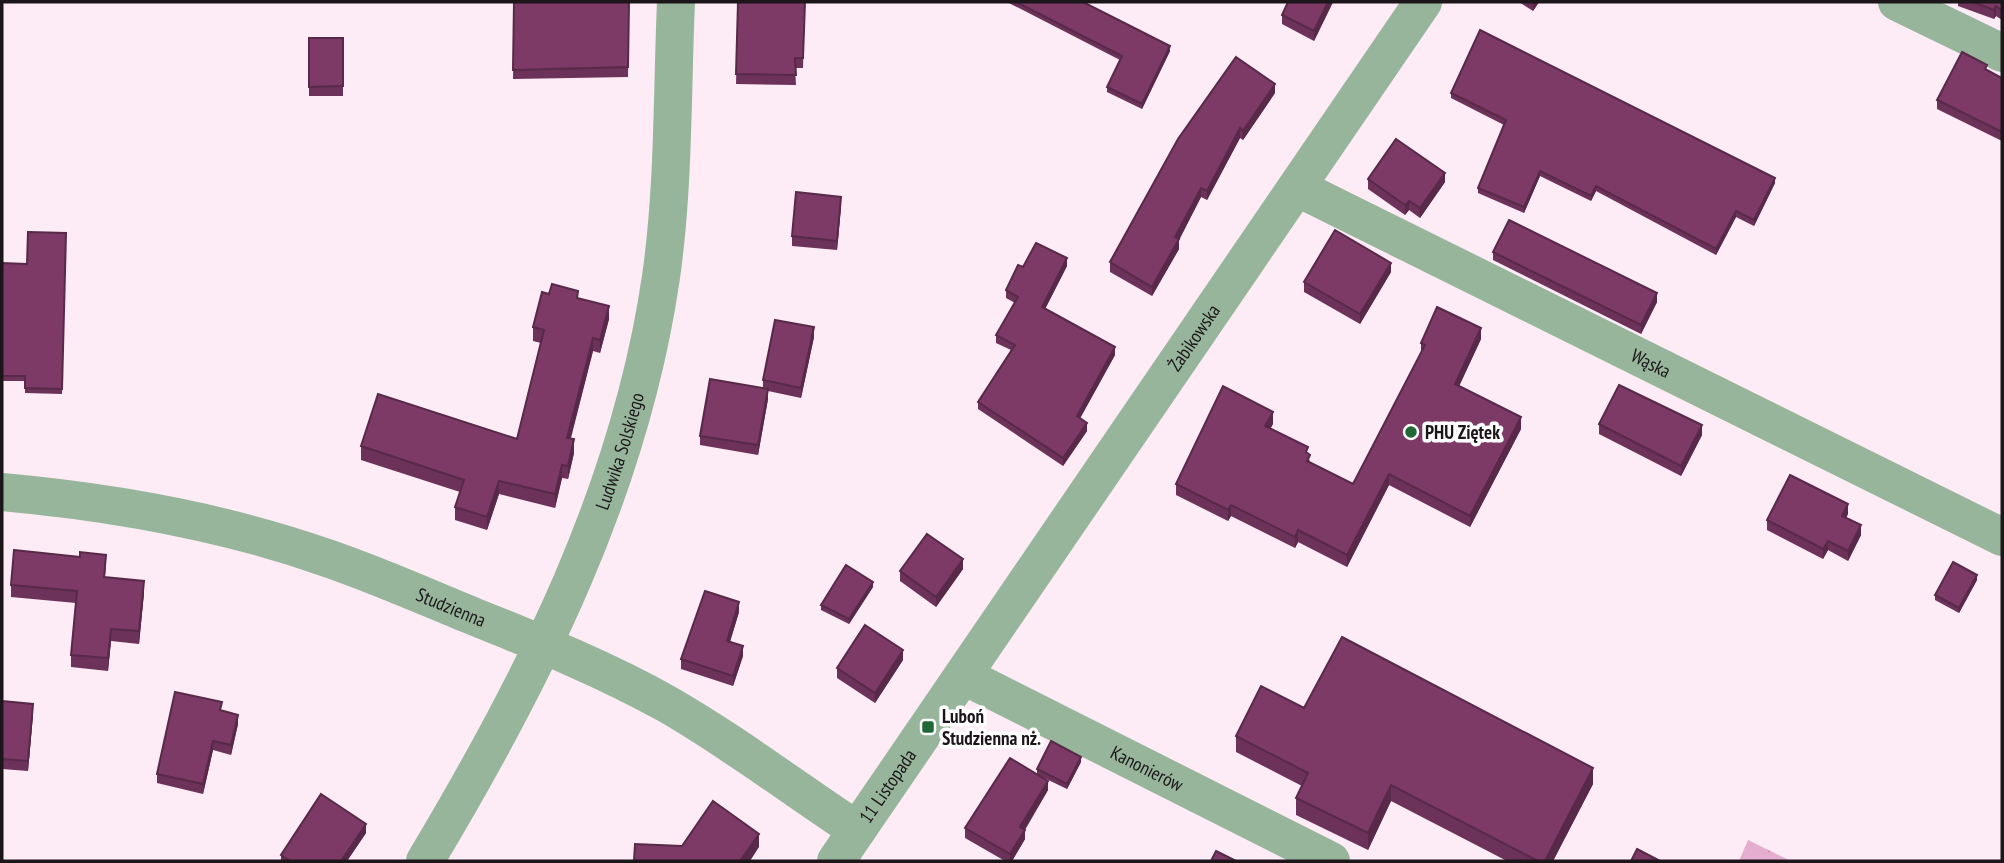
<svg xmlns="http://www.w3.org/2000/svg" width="2004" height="863" viewBox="0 0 2004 863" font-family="'PT Sans Narrow',sans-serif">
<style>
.grass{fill:url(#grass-tufts)}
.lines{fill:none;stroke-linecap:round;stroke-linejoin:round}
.minor{stroke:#97b59b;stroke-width:38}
.wall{fill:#6c3259}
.shaded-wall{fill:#582948}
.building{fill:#7d3a67;stroke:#582948;stroke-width:2}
.poi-dot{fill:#206835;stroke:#fff;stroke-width:2.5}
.labels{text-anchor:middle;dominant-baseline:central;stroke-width:7;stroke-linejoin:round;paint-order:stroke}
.street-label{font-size:19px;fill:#1c161a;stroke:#fff}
.poi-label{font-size:19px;font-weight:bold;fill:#1c161a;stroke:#fff;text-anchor:start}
</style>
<defs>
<pattern id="grass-tufts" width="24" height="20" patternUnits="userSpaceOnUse" patternTransform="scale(1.75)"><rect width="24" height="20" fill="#e5adcf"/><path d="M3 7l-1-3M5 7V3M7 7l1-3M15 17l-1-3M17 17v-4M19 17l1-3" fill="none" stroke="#c494b1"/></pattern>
</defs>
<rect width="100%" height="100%" fill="#fdebf5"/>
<path class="grass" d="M1748,840L1791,861H1739Z"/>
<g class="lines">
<g class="minor">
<path d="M1897,2L2002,53"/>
<path id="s1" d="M1298,188L2002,537"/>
<path id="s2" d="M2,492C113,502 222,521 327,558C377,575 426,597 475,617C540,643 606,670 667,704C733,742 793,788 857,830"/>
<path id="s3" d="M964,676L1331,861"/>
<path id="s4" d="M425,861C534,679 630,490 661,277C674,186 672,93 676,2"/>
<path id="s5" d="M836,861L1423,2"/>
</g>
</g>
<path class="wall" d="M514,2H629L628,77L513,79Z
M738,2H805L803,68H795L796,85L736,84Z
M1007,2H1083L1170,51L1142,109L1107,92V87L1120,60Z
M1333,2L1314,41L1282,24V15Z
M1519,2H1539L1533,11Z
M1958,2H2002V20L1996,16L1994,19L1958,6Z
M309,38H343V96H309Z
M1987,70L2002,78V141L1937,109V100Z
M1275,93L1243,140L1240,138L1207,200L1201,197L1179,240V249L1152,296L1110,272V262L1178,139Z
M1451,93L1775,183L1754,226L1736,217L1716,255L1596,191L1591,201L1540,176L1524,213L1478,193V188L1504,125L1451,98Z
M1368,179L1445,182L1420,218L1409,210L1405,215L1368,189Z
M841,206L837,250L792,246V236Z
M66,233L62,394L25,393V381H2V263L27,264Z
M1493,252L1657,302L1641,334L1493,260Z
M1067,266L1045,309L1115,355L1080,418L1087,431L1063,466L978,409V402L1011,350L996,343V335L1015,303L1006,298V290L1023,267Z
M1391,272L1360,324L1304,292V282Z
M549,294L578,298L609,319L600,353L593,351L571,438L574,453L568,479L562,478L555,508L499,494L487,530L455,520V507L460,492L361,460V446L517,439L541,343L533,341V327Z
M814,337L801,398L768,391V399L758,455L700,445V436L763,388V380Z
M1481,339L1459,386L1521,429L1470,527L1389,485L1347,567L1298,542L1295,548L1231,516L1228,521L1176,495V484L1273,424L1270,429L1308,453L1310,463L1353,484L1421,353V343Z
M1599,424L1702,435L1681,476L1599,434Z
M1848,514L1846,518L1861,535L1848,561L1828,550L1823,559L1767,530V520Z
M106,567L105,577L144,593L139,644L111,641L108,671L71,667V655L76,603L11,597V585Z
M963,569L936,607L900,581V571Z
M1977,580L1959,613L1935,600V595Z
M873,587L849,624L821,610V605Z
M739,612L730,642L743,656L733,686L681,669V659Z
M903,660L875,703L837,678V668Z
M2,701L33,714L28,771L2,769Z
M1304,708L1593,784L1553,861H1507L1391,801L1368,850L1296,815V798L1302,786L1236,752V736Z
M222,711L238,724L231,755L213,750L203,794L157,783V774Z
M1081,762L1067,789L1040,776L1048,790L1025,830V839L1012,861H1005L965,838V828L1037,774V769Z
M366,833L347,861H281V855Z"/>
<path class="shaded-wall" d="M1328,2H1333L1314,41V31Z
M1533,2H1539L1533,11Z
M1996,6V16L1994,19V10Z
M1170,46V51L1142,109V104Z
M1275,84V93L1243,140V131Z
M1240,128V138L1207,200V191Z
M1540,171V176L1524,213V207Z
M1445,173V182L1420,218V208Z
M1775,178V183L1754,226V220Z
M1596,186V191L1591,201V196Z
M1201,188V197L1179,240V249L1152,296V287L1175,237Z
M841,197V206L837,250V241Z
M1409,201V210L1405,215V205Z
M1736,211V217L1716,255V249Z
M1067,258V266L1042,315V307Z
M1391,263V272L1360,324V314Z
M1657,293V302L1641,334V325Z
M609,306V319L600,353V340Z
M814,327V337L801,398V388Z
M1481,328V339L1455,395V384Z
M593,338V351L567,451V438Z
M1115,347V355L1077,424V416Z
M768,389V399L758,455V445Z
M1273,412V424L1265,438V426Z
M1521,417V429L1470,527V516Z
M1087,423V431L1063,466V458Z
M1702,425V435L1681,476V466Z
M574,439V453L568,479V466Z
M562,465V478L555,508V494Z
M1389,474V485L1347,567V555Z
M499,481V494L487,530V517Z
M1848,504V514L1842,525V516Z
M1231,505V516L1228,521V510Z
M1861,525V535L1848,561V551Z
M1298,530V542L1295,548V537Z
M1828,541V550L1823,559V549Z
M963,559V569L936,607V597Z
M1977,575V580L1959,613V608Z
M144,581V593L139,644V631Z
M873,582V587L849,624V619Z
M739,602V612L727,651V641Z
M111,629V641L108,671V658Z
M743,646V656L733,686V676Z
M903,650V660L875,703V693Z
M33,704V714L28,771V761Z
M238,715V724L231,755V745Z
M213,741V750L203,794V784Z
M1081,757V762L1067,789V784Z
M1593,768V784L1553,861H1545Z
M1048,781V790L1020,837V827Z
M1391,785V801L1368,850V833Z
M366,824V833L347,861H341Z
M1025,830V839L1012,861H1010V854Z
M759,834V847L750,861H740Z"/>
<path class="building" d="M514,2H629L628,67L513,70Z
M738,2H805L803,58H795L796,75L736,74Z
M1016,2H1083L1170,46L1142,104L1107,87L1122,56Z
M1288,2H1328L1314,31L1282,15Z
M1973,2H2002V11L1996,6L1994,10Z
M1480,30L1775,178L1754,220L1736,211L1716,249L1596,186L1591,196L1540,171L1524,207L1478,188L1506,120L1451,93Z
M309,38H343V86L309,87Z
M1962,52L1987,65L1985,69L2002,78V132L1937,100Z
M1236,57L1275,84L1243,131L1240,128L1207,191L1201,188L1175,237L1179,239L1152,287L1110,262L1178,139Z
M1396,139L1445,173L1420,208L1409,201L1405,205L1368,179Z
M796,192L841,197L837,241L792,236Z
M1509,220L1657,293L1641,325L1493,252Z
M1335,230L1391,263L1360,314L1304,282Z
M28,232L66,233L62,389L25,388V376H2V263L27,264Z
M1036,243L1067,258L1042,307L1115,347L1077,416L1087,423L1063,458L978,402L1015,345L996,335L1018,297L1006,290L1018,265L1023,267Z
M552,284L578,291L577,298L609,306L600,340L593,338L567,438L574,439L568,466L562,465L555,494L499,481L487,517L455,507L464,480L361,446L378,394L517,439L544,330L533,327L542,292L549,294Z
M1437,307L1481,328L1455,384L1521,417L1470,516L1389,474L1347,555L1298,530L1295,537L1231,505L1228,510L1176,484L1223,386L1273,412L1265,426L1308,447L1306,452L1310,455L1307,461L1353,484L1425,345L1421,343Z
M775,320L814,327L801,388L763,380Z
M710,379L768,389L758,445L700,436Z
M1619,385L1702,425L1681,466L1599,424Z
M1790,475L1848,504L1842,516L1861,525L1848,551L1828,541L1823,549L1767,520Z
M927,534L963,559L936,597L900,571Z
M14,550L80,557V552L106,555L104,577L144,581L139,631L111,629L108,658L71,655L77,591L11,585Z
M1953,562L1977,575L1959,608L1935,595Z
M846,565L873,582L849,619L821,605Z
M705,591L739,602L727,641L743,646L733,676L681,659Z
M865,625L903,650L875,693L837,668Z
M1342,637L1593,768L1545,861H1538L1391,785L1368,833L1296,798L1308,773L1236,736L1261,686L1304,708Z
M175,692L222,702L220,710L238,715L231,745L213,741L203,784L157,774Z
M2,701L33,704L28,761L2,759Z
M1051,741L1081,757L1067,784L1037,769Z
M1010,758L1048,781L1020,827L1025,830L1010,854L965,828Z
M321,794L366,824L341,861H290L281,855Z
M713,801L759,834L740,861H634L635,844L682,846Z
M1637,849L1660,861H1631Z
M1216,851L1236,861H1211Z"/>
<g class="poi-dot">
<circle cx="1411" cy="432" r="7"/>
<rect x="921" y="720" width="14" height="14" rx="3.5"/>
</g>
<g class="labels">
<g class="street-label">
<text stroke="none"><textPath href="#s5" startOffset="634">Żabikowska</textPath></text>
<text stroke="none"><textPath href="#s1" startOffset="394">Wąska</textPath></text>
<text stroke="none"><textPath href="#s4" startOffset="455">Ludwika Solskiego</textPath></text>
<text stroke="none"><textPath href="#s2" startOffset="466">Studzienna</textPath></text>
<text stroke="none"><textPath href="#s3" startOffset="205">Kanonierów</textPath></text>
<text stroke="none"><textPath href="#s5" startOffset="91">11 Listopada</textPath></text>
</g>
<g class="poi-label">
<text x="1425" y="432">PHU Ziętek</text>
<text x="942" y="716">Luboń<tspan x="942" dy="22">Studzienna nż.</tspan></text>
</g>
</g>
<rect width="2004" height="863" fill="none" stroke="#1c161a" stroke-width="7"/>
</svg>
